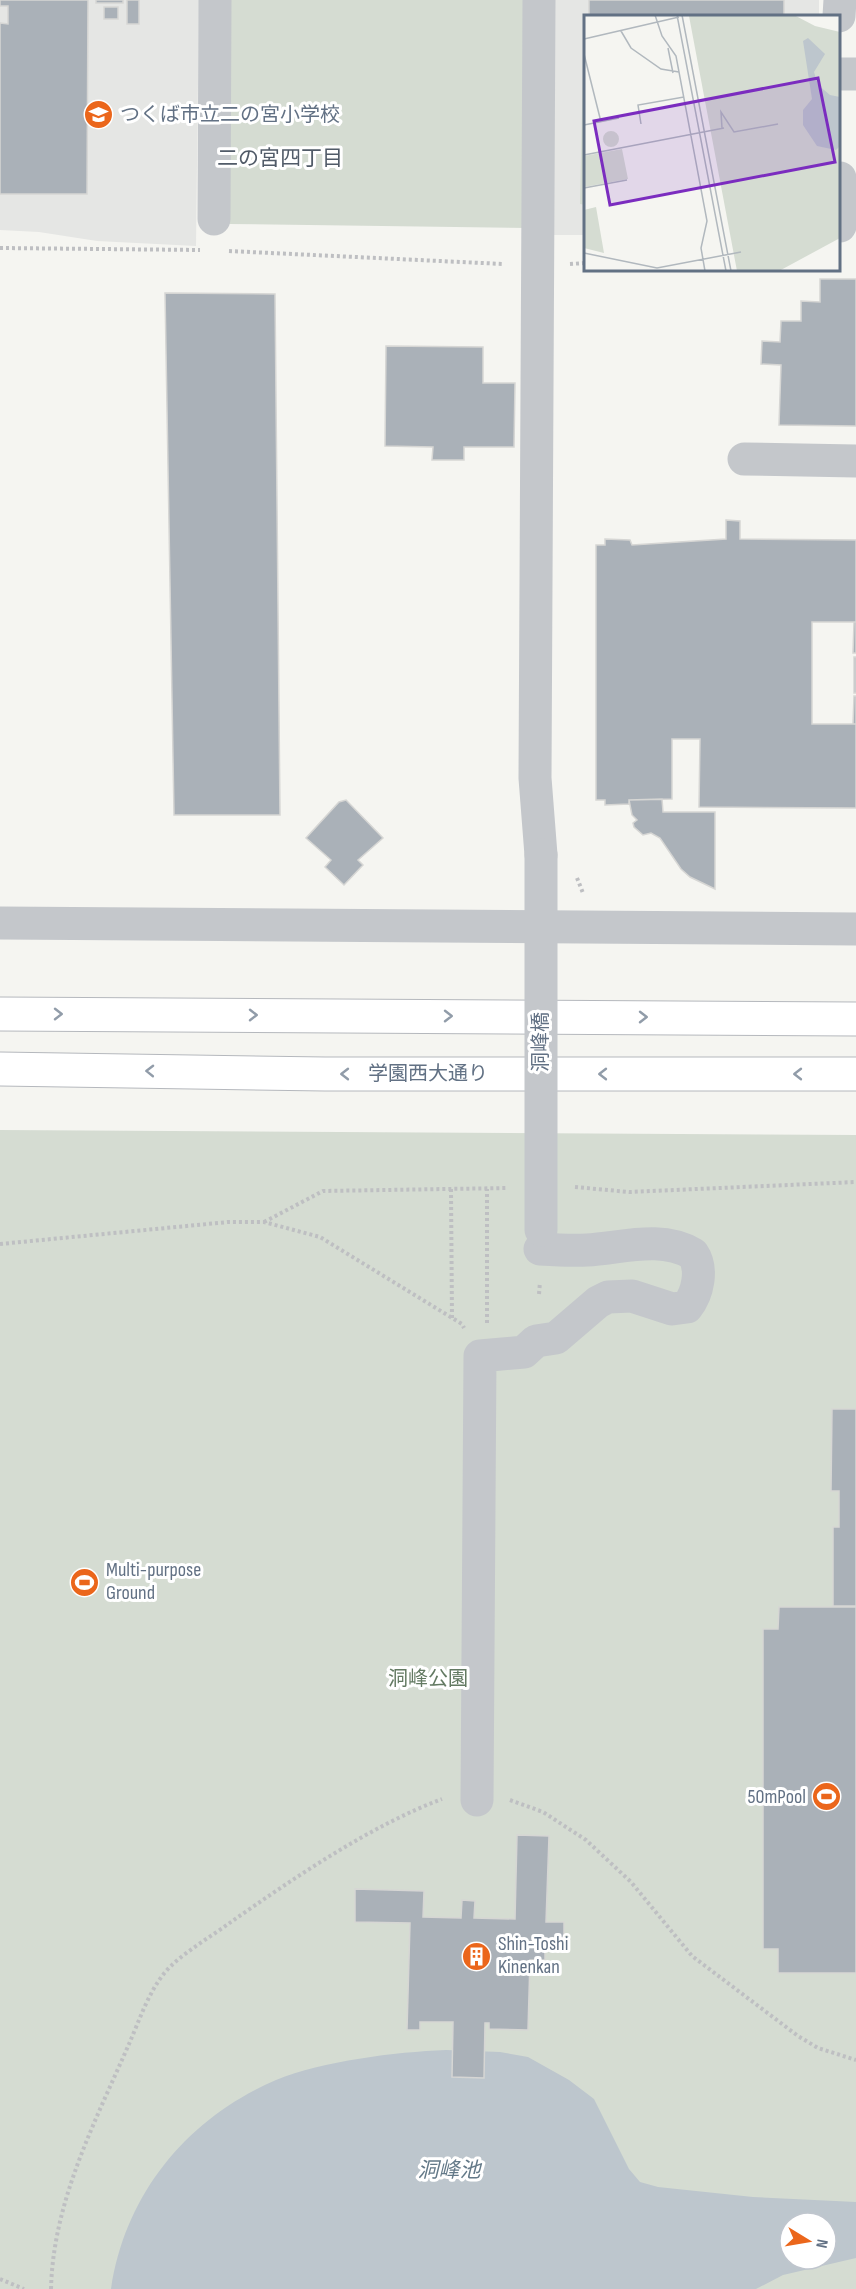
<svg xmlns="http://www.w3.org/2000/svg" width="856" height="2289" viewBox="0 0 856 2289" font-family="'Sofia Sans Condensed','Noto Sans JP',sans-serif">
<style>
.built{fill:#e5e6e4}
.green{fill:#d5dcd2;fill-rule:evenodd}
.water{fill:#bdc6cd;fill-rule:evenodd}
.building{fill:#aab1b8;stroke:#d6d6d4;stroke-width:1.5}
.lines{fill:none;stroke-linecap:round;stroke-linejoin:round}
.major-casing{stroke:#b5b8bd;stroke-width:35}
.path{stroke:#bebfc2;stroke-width:4;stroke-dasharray:3 3;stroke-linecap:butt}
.minor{stroke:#c4c7cb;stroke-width:33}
.major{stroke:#fff;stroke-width:33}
.minor-bridge{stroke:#c4c7cb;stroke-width:33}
.oneway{stroke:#919ca9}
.labels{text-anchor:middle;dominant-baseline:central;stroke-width:6;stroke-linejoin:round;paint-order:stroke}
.poi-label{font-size:20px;fill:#627184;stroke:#fff;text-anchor:start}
.street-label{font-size:20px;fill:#627184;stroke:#fff}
.park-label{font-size:20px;fill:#637a62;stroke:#fff}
.neighbourhood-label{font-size:21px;fill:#515b68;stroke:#fff}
.water-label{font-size:21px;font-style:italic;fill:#637988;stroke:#fff}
.inset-road{fill:none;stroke:#b1b8be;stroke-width:1.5}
.view{fill:#7b2cbf;fill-opacity:0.15;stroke:#7b2cbf;stroke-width:3}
.inset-edge{fill:none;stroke:#627184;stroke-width:3}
</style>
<rect width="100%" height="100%" fill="#f5f5f1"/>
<path class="built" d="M0,0H199L196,246L97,241L39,232L0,230Z
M553,0H819V16H586V235H552Z"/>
<path class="green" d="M231,0H530L528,228L229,224Z
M583,59H586V205L580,204Z
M0,1130L856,1135V2289H0ZM790,2223H826V2259H790Z"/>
<path class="water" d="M446,2050L500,2052L528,2057L569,2080L594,2099L629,2169L640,2182L658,2187L753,2197L856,2202V2258L783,2275L756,2289H111C125,2194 187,2118 276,2080C323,2061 395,2052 446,2050ZM790,2223H826V2259H790Z"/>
<path class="building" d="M0,0H88L87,194H0V23L8,24V6H0Z
M96,0H123V3H96Z
M127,0H139V24H127Z
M589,0H784V16H589Z
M104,7H118V19H104Z
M820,279H856V426L779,425L781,365L761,364L762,341L780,342L781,321H801V301L820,302Z
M165,293L275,294L280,815H174Z
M386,346L483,347V383H515L514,447H464V460H432L433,447L385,446Z
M726,520L740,521V539L856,540V622H812V724H856V808L699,807L700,739H672V799L629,800V804L605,805V800H596V545H605V539L630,540L632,545L726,539Z
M854,622H856V653H853Z
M854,657H856V693H854Z
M854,696H856V724H853Z
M662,799L663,812H715V889L690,877L681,869L660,838L651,833L643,835L634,827L633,823L637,820L632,815L629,800Z
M346,800L383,838L358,860L363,865L344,885L325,867L331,860L306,838L339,802Z
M832,1409H856V1606H833V1527H839V1491H831Z
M779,1607H856V1973H778V1949H763V1629H778Z
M517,1835L549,1836L546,1922H564V1951H545V1960H530L528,2030L489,2029V2023H485L484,2078L452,2077L453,2022H420V2030H407L410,1923L355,1922V1889L424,1891L423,1917L461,1918L462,1900L475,1901L474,1918L515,1919Z"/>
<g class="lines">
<defs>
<path id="major" d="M0,1014L856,1019
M0,1069L325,1074H856"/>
</defs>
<use href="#major" class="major-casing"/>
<path class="path" d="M0,248L200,250
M229,251L503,264
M570,264L586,263
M577,878L583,893
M575,1187L629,1192L856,1182
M451,1189L452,1319
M264,1222L323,1191L508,1188
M0,1244L228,1222H264L320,1237L462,1324L464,1328
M539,1294L540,1282
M487,1323V1189
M510,1800L543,1812L586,1840L631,1882L692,1956L798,2036L818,2048L856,2060
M0,2279L24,2289
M51,2289C53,2202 95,2122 129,2044C140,2019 151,1984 172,1965C189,1949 212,1936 231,1922C294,1878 370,1826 442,1799"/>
<path class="minor" d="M539,0L535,778L541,855
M839,16L840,0
M840,74H856
M840,178V226
M214,219L215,0
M744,459L856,461
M0,923L856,929
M477,1800L480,1356L524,1352L536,1341L556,1338L598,1302L608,1297L632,1296L672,1309L687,1307C698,1293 703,1269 693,1254C661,1235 622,1248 587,1250C572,1251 556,1250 540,1249"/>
<use href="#major" class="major"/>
<path class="minor-bridge" d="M541,855V1230"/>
</g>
<defs><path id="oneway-chevron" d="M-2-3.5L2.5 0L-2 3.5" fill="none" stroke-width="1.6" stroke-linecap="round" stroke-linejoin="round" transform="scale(1.5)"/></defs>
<g class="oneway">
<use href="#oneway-chevron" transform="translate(58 1014)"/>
<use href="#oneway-chevron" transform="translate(253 1015)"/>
<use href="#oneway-chevron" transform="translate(448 1016)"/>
<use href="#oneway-chevron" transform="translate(643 1017)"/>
<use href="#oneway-chevron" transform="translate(150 1071) rotate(-179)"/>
<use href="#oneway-chevron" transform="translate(345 1074) rotate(-180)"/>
<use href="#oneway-chevron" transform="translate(603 1074) rotate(-180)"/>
<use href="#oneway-chevron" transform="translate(798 1074) rotate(-180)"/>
</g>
<defs>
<symbol id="school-disc" viewBox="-11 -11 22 22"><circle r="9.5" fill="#eb661b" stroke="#fff"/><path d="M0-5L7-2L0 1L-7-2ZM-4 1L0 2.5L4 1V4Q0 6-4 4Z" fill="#fff"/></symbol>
<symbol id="stadium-disc" viewBox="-11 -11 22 22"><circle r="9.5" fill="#eb661b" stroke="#fff"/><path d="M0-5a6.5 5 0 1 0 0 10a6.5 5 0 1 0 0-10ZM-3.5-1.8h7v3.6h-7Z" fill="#fff"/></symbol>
<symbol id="building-disc" viewBox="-11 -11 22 22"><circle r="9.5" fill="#eb661b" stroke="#fff"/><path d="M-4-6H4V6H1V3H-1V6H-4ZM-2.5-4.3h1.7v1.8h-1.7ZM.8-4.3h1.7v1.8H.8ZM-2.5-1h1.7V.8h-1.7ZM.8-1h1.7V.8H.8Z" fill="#fff"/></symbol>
</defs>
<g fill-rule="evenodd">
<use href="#school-disc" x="82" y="98" width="33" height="33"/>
<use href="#stadium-disc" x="68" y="1566" width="33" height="33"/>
<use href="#stadium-disc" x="810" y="1780" width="33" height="33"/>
<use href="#building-disc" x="460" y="1940" width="33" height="33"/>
</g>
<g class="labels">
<g class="poi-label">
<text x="120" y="115">つくば市立二の宮小学校</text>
<text x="106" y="1570">Multi-purpose<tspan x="106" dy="23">Ground</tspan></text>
<text x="806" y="1797" text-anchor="end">50mPool</text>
<text x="498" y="1944">Shin-Toshi<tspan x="498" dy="23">Kinenkan</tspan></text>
</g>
<g class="street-label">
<text transform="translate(541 1042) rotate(-90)">洞峰橋</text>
<text x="428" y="1074">学園西大通り</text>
</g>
<g class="park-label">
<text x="428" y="1679">洞峰公園</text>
</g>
<g class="neighbourhood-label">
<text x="280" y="158">二の宮四丁目</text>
</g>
<g class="water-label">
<text x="449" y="2170">洞峰池</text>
</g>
</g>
<g transform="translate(584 15)">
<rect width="256" height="256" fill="#f5f5f1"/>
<path d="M210,0L231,11L256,17V223L195,256H153L105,1ZM19 124a8 8 0 1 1 16 0a8 8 0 1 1-16 0ZM38,134L44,164L0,172V141ZM12,192L20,238L0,233V195Z" fill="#d5dcd2"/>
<path d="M224,23L241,39L230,57L234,70L246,80L256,82V131L252,135L233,131L219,110V95L228,84L219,26Z" fill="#bdc6cd"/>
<path class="inset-road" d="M71,0L78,21L92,41L123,206L117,233L121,256M93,0L142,256M98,0L147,256M37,16L47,33L77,54L95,57M0,24L95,2M84,33L89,58M0,39L17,107M57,109L54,90L100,82M0,110L35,103M138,113L137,97L150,117L194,109M0,140L140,113M0,173L43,165M0,238L73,253L157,237"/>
<path class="view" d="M234,63L251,147L26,190L10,106Z"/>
<rect width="256" height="256" class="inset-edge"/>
</g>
<g transform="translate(808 2241) rotate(101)"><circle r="28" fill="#ffffff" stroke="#c0c6ce" stroke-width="1.5"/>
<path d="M0-4.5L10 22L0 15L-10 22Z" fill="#eb661b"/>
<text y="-9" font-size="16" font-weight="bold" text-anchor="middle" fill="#627184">N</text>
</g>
</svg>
